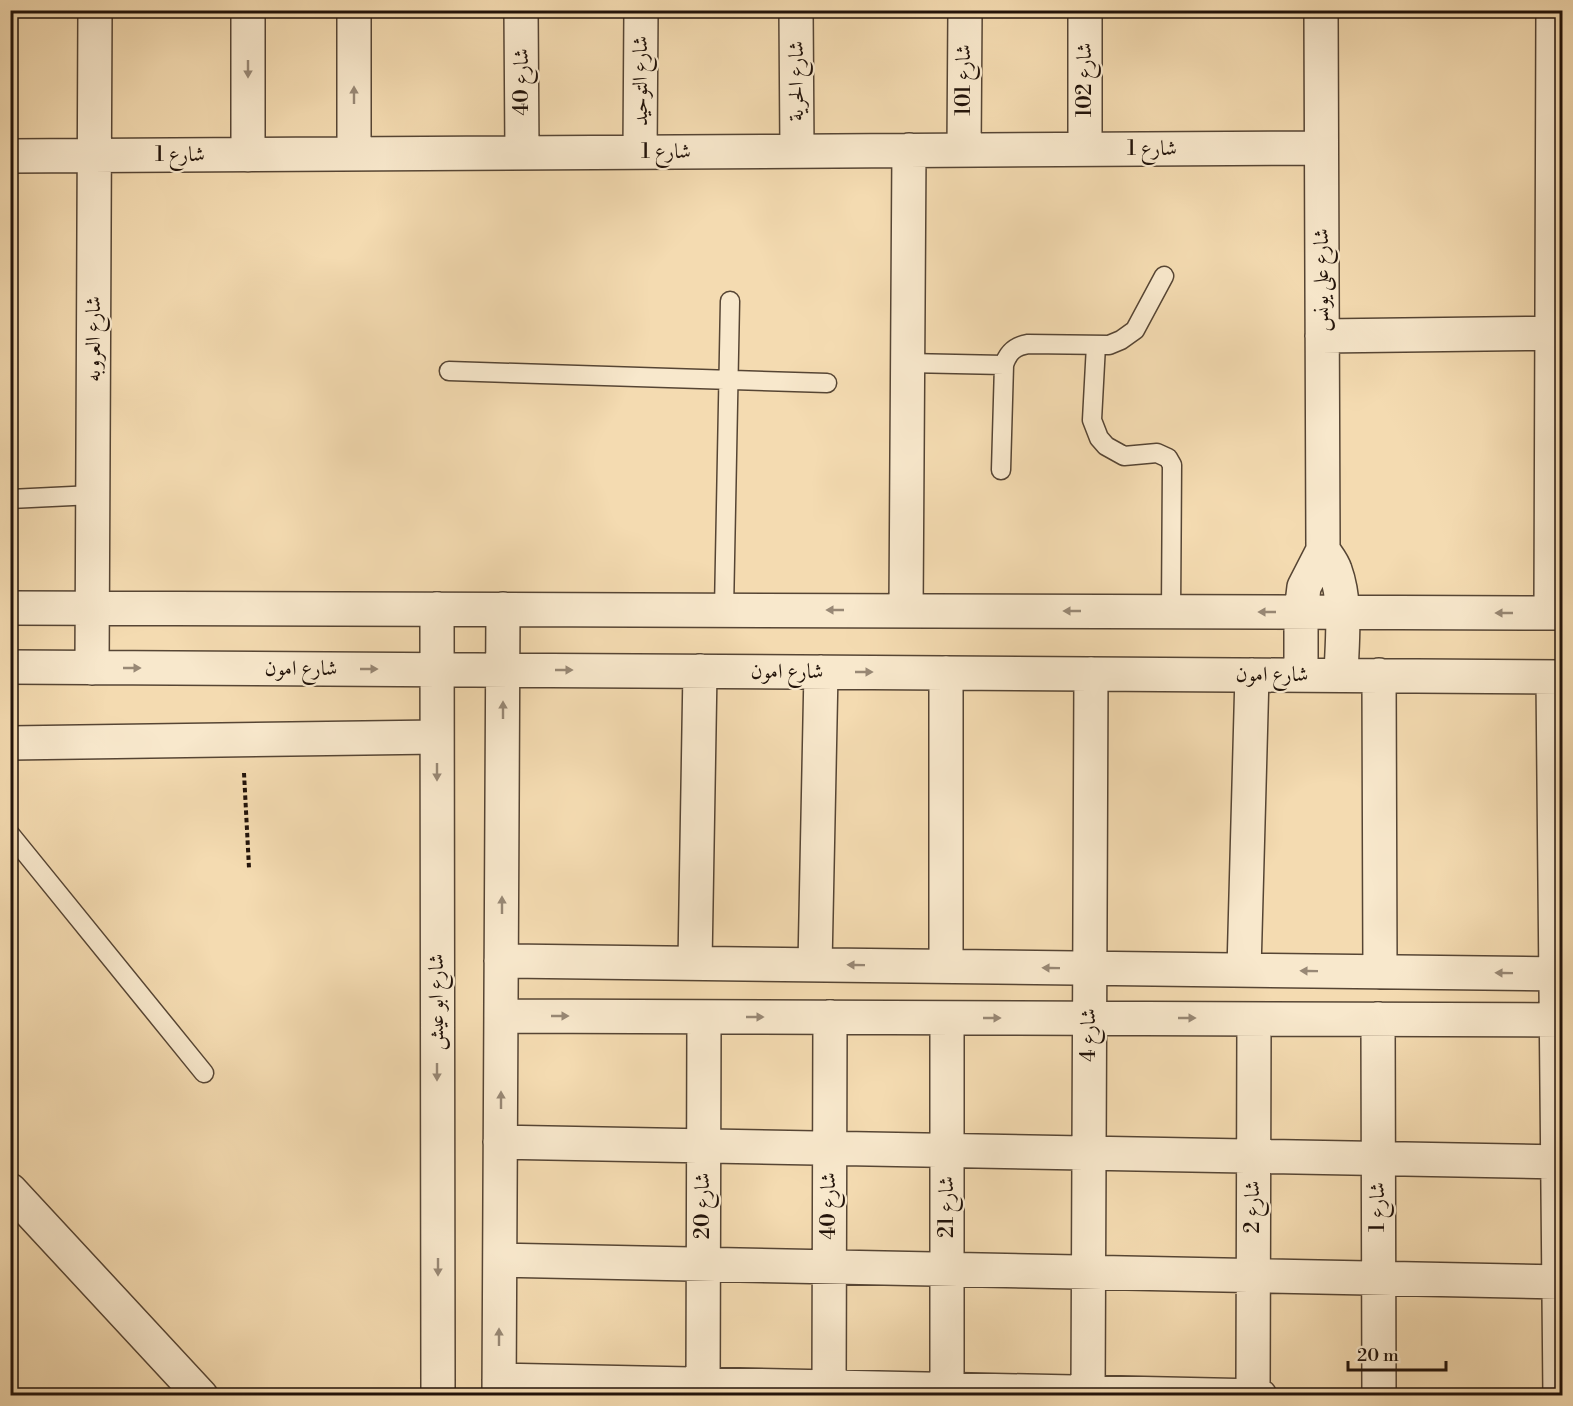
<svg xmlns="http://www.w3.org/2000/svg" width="1573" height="1406" viewBox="0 0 1573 1406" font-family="'Libre Bodoni',Amiri,serif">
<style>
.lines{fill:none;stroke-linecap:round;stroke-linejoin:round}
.lane-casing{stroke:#564534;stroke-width:21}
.street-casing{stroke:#564534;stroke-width:36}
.path{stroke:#22130a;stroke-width:4;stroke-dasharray:4.5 3;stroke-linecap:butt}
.lane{stroke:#f8e8cc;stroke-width:18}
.street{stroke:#f8e8cc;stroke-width:33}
.oneway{fill:#988875}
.labels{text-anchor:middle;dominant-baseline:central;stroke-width:4.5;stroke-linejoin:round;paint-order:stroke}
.street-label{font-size:21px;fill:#22130a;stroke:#f8e8cc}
</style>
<rect width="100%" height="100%" fill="#f4dbb1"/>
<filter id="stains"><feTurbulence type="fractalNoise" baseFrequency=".00333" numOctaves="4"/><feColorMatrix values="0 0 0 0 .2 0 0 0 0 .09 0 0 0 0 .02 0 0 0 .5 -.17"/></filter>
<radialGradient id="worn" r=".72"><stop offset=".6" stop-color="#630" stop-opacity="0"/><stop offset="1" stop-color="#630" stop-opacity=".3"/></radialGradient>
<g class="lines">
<defs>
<path id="lane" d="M1096,345L1092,420L1099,438L1106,446L1124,456L1157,453L1168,458L1172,465L1171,612
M907,363L1004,365
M449,371L827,383
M1001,470L1004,365C1008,352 1015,346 1028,344L1109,345L1121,340L1135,330L1164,276
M10,499L93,495
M724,610L730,301
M10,834L204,1073"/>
<path id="street" d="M248,10V155
M354,10V154
M521,10L522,153
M796,10L797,151
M1085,10V149
M964,150L965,10
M640,152L641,10
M10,156L1321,148
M1322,336L1562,333
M1323,550C1327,556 1333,563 1335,570C1347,603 1342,641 1341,675
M10,608L1562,613
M437,609L438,1396
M906,610L909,150
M1551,613L1553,10
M10,667L1562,677
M92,668L95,10
M1301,675V612L1304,587L1323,550L1321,10
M1379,675L1380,972
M1553,677L1560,1396
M10,743L437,737
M501,961L1562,974
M695,963L700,671
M815,965L821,672
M946,966V673
M1244,970L1252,675
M501,1016L1562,1020
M947,1018V1396
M1378,1019L1379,1396
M500,1142L1562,1162
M10,1190L201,1396
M500,1260L1562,1282
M499,1380L1260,1396
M499,1396L503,609
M703,1396L704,1017
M829,1396L830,1017
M1088,1396L1091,674
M1253,1396L1254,1019"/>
</defs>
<use href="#lane" class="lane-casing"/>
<use href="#street" class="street-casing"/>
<path class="path" d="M244,773L249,868"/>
<use href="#lane" class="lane"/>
<use href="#street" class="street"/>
</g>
<defs><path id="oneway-solid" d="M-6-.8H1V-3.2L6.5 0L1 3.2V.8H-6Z" transform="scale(1.5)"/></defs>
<g class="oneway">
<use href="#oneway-solid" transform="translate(248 69) rotate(90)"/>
<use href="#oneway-solid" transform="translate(354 95) rotate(-90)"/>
<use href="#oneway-solid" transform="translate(835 610) rotate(-180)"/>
<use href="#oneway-solid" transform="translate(1072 611) rotate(-180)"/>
<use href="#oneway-solid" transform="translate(1267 612) rotate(-180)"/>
<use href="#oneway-solid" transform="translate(1504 613) rotate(-180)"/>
<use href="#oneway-solid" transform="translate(132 668)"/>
<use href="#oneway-solid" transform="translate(369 669)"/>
<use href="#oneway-solid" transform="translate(564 670)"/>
<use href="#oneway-solid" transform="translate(864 672)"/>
<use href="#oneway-solid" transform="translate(503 710) rotate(-90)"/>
<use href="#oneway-solid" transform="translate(437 772) rotate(90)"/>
<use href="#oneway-solid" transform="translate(502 905) rotate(-90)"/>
<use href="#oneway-solid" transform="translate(856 965) rotate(-179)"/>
<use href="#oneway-solid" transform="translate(1051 968) rotate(-179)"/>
<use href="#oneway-solid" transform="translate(1309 971) rotate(-179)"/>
<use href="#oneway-solid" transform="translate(1504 973) rotate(-179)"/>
<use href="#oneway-solid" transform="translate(560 1016)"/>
<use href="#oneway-solid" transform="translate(755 1017)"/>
<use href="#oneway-solid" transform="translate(992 1018)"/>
<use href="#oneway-solid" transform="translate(1187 1018)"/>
<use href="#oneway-solid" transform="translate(437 1072) rotate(90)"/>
<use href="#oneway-solid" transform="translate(501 1100) rotate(-90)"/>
<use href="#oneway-solid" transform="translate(438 1267) rotate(90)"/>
<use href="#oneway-solid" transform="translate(499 1337) rotate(-90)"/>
</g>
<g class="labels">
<g class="street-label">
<text transform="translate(964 80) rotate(-90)">شارع 101</text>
<text transform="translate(1085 80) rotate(-90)">شارع 102</text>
<text transform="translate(641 81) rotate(-90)">شارع التوحيد</text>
<text transform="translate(797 81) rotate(-90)">شارع الحرية</text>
<text transform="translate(522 82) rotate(-90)">شارع 40</text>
<text x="1152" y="149">شارع 1</text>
<text x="666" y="152">شارع 1</text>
<text x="180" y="155">شارع 1</text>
<text transform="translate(1322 280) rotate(-90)">شارع على يونس</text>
<text transform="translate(94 339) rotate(-90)">شارع العروبه</text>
<text x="301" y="669">شارع امون</text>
<text x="787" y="672">شارع امون</text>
<text x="1272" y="675">شارع امون</text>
<text transform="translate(437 1002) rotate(-90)">شارع ابو عيش</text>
<text transform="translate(1089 1035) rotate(-90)">شارع 4</text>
<text transform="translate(703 1206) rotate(-90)">شارع 20</text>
<text transform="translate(829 1206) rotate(-90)">شارع 40</text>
<text transform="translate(947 1207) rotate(-90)">شارع 21</text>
<text transform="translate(1253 1207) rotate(-90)">شارع 2</text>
<text transform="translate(1378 1207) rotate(-90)">شارع 1</text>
</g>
</g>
<rect width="1573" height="1406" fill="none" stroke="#f4dbb1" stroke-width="36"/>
<rect x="12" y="12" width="1549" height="1382" fill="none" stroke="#22130a" stroke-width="3"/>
<rect x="18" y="18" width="1537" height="1370" fill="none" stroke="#22130a" stroke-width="1.5"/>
<path d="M1348 1361v9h98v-9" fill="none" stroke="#22130a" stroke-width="3"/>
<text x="1357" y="1361" font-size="18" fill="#22130a" stroke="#f8e8cc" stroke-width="4.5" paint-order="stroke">20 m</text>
<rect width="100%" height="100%" filter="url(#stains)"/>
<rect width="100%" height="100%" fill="url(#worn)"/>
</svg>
